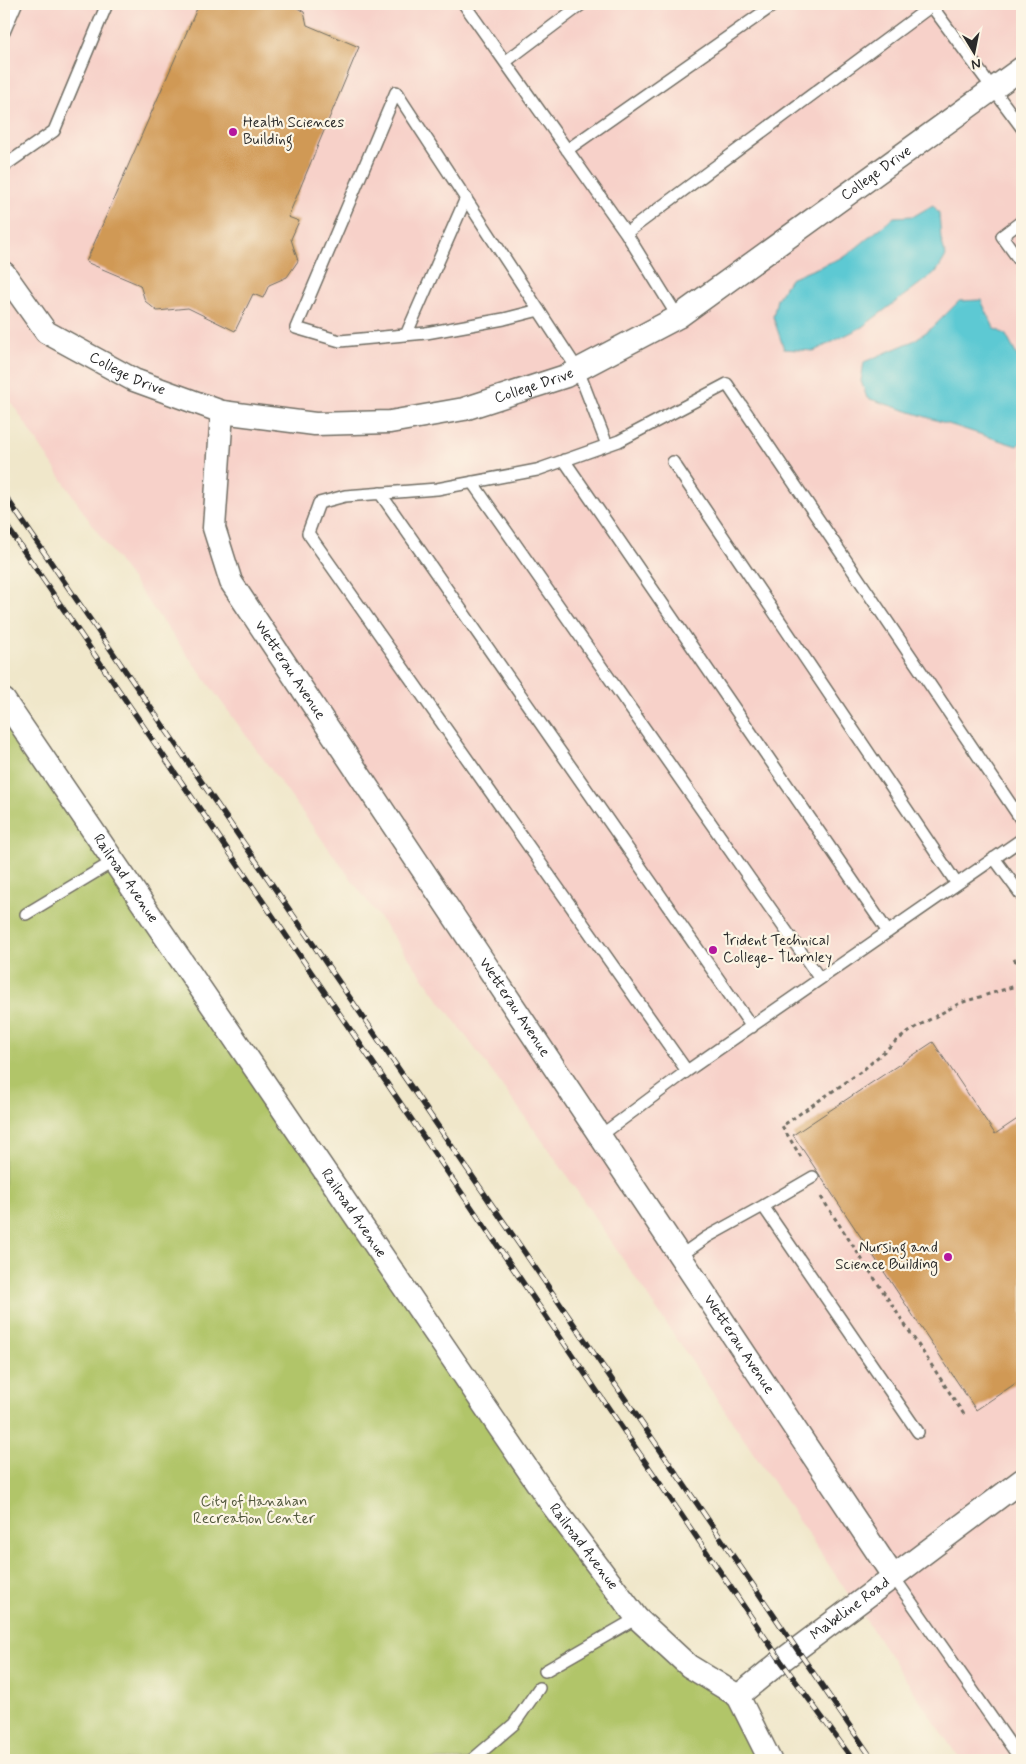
<svg xmlns="http://www.w3.org/2000/svg" width="1026" height="1764" viewBox="0 0 1026 1764" font-family="Mynerve,sans-serif">
<style>
.built{fill:#f7d1c9}
.green{fill:#b1c569;stroke:#6e784a}
.water{fill:#5dc9d3;stroke:#447a7f}
.building{fill:#d09954}
.lines{fill:none;stroke-linecap:round;stroke-linejoin:round}
.service-casing{stroke:#706d63;stroke-width:14}
.minor-casing{stroke:#706d63;stroke-width:25}
.path{stroke:#706d63;stroke-width:3;stroke-dasharray:4 4;stroke-linecap:butt}
.service{stroke:#fff;stroke-width:11}
.minor{stroke:#fff;stroke-width:22}
.rail-casing{stroke:#2b2b2b;stroke-width:5.5}
.rail{stroke:#fcf5e5;stroke-width:4;stroke-dasharray:11;stroke-linecap:butt}
.poi-dot{fill:#b5179e;stroke:#fcf5e5;stroke-width:2}
.labels{text-anchor:middle;dominant-baseline:central;stroke-width:4.5;stroke-linejoin:round;paint-order:stroke}
.poi-label{font-size:15px;fill:#2b2b2b;stroke:#fcf5e5;text-anchor:start}
.street-label{font-size:15px;fill:#2b2b2b;stroke:#fcf5e5}
.park-label{font-size:15px;fill:#53593e;stroke:#fcf5e5}
</style>
<rect width="100%" height="100%" fill="#fcf5e5"/>
<filter id="ink" filterUnits="userSpaceOnUse"><feTurbulence type="fractalNoise" baseFrequency=".02" numOctaves="2"/><feDisplacementMap in="SourceGraphic" scale="10" xChannelSelector="R" yChannelSelector="G"/><feConvolveMatrix kernelMatrix="1 2 1 2 8 2 1 2 1" color-interpolation-filters="sRGB"/></filter>
<filter id="wash" filterUnits="userSpaceOnUse"><feTurbulence type="fractalNoise" baseFrequency=".0096" numOctaves="4" result="noise"/><feDisplacementMap in="SourceGraphic" scale="20" xChannelSelector="R" yChannelSelector="G"/><feGaussianBlur stdDeviation="1.12" result="paint"/><feColorMatrix in="noise" values="0 0 0 0 0 0 0 0 0 0 0 0 0 0 0 0 0 1.4 0 .05"/><feComposite in="paint" operator="in"/></filter>
<g filter="url(#wash)">
<rect width="100%" height="100%" fill="#f0e7ca"/>
<path class="built" d="M4,4H1022V1760H960L552,1154L90,522L4,391Z"/>
<path class="green" d="M4,700L637,1618L738,1696L770,1760H4Z"/>
<path class="water" d="M933,205L939,213L941,239L946,256L937,271L862,327L814,351L784,349L773,317L777,299L790,279L846,256L894,217L914,216Z
M981,300L994,328L1006,335L1022,365V441L1017,446L867,398L861,381L864,362L913,341L932,328L959,301Z"/>
<g id="blocks">
<path class="building" d="M199,4H291L304,12L307,25L359,47L288,217L299,221L291,239L298,261L287,277L269,285L263,298L253,294L235,331L188,308L157,311L145,301L140,285L86,262Z
M933,1042L995,1134L1022,1116V1379L976,1410L793,1135Z"/>
</g>
</g>
<g filter="url(#ink)">
<use href="#blocks" fill-opacity="0" stroke="#706d63" stroke-width="1"/>
<g class="lines">
<defs>
<path id="service" d="M464,4L626,233L934,4
M930,4L1022,128
M4,32L16,4
M505,62L582,4
M567,150L775,4
M4,166L54,131L107,4
M1022,221L1002,236L1022,264
M626,233L678,317
M539,310L504,319L426,333L340,341L296,328L396,92L578,370L607,445
M406,335L466,198
M564,460L888,932
M673,462L957,884
M472,482L820,979
M380,493L752,1027
M994,858L1022,896
M26,914L114,861
M687,1071L308,533L319,503L345,496L437,489L537,470L619,441L727,384L1022,821
M600,1136L687,1071L1022,839
M763,1206L813,1177
M680,1256L707,1237L763,1206L918,1432
M893,1576L1021,1760
M545,1671L637,1618
M472,1760L514,1724L539,1688"/>
<g id="minor">
<path id="s1" d="M4,273L46,332L134,380L222,412L315,424L390,422L464,409L566,376L678,317L1022,68"/>
<path id="s2" d="M222,412L214,528L231,582L893,1576"/>
<path id="s3" d="M4,700L552,1505L637,1618L689,1666L738,1696"/>
<path id="s4" d="M738,1696L781,1661L1022,1480"/>
<path d="M738,1696L770,1760"/>
</g>
</defs>
<use href="#service" class="service-casing"/>
<use href="#minor" class="minor-casing"/>
<path class="path" d="M1014,959L1022,971
M801,1157L782,1126L862,1071L896,1041L918,1026L960,1003L1022,984
M821,1197L965,1416"/>
<use href="#service" class="service"/>
<use href="#minor" class="minor"/>
<defs>
<path id="rail" d="M4,494L873,1760
M4,522L781,1661L853,1760"/>
</defs>
<use href="#rail" class="rail-casing"/>
<use href="#rail" class="rail"/>
</g>
</g>
<g class="poi-dot">
<circle cx="233" cy="132" r="5"/>
<circle cx="713" cy="950" r="5"/>
<circle cx="948" cy="1257" r="5"/>
</g>
<g class="labels">
<g class="poi-label">
<text x="243" y="123">Health Sciences<tspan x="243" dy="17">Building</tspan></text>
<text x="723" y="941">Trident Technical<tspan x="723" dy="17">College- Thornley</tspan></text>
<text x="938" y="1248" text-anchor="end">Nursing and<tspan x="938" dy="17">Science Building</tspan></text>
</g>
<g class="street-label">
<text stroke="none"><textPath href="#s1" startOffset="989">College Drive</textPath></text>
<text stroke="none"><textPath href="#s1" startOffset="164">College Drive</textPath></text>
<text stroke="none"><textPath href="#s1" startOffset="584">College Drive</textPath></text>
<text stroke="none"><textPath href="#s2" startOffset="279">Wetterau Avenue</textPath></text>
<text stroke="none"><textPath href="#s3" startOffset="216">Railroad Avenue</textPath></text>
<text stroke="none"><textPath href="#s2" startOffset="684">Wetterau Avenue</textPath></text>
<text stroke="none"><textPath href="#s3" startOffset="621">Railroad Avenue</textPath></text>
<text stroke="none"><textPath href="#s2" startOffset="1089">Wetterau Avenue</textPath></text>
<text stroke="none"><textPath href="#s3" startOffset="1026">Railroad Avenue</textPath></text>
<text stroke="none"><textPath href="#s4" startOffset="142">Mabeline Road</textPath></text>
</g>
<g class="park-label">
<text x="254" y="1502">City of Hanahan<tspan x="254" dy="17">Recreation Center</tspan></text>
</g>
</g>
<rect width="1026" height="1764" fill="none" stroke="#fcf5e5" stroke-width="20"/>
<g transform="translate(974 52) rotate(170)" stroke="#fcf5e5" stroke-width="4" paint-order="stroke">
<path d="M0-4L9 19L0 12L-9 19Z" fill="#2b2b2b"/>
<text y="-8" font-size="14" font-weight="bold" text-anchor="middle" fill="#2b2b2b">N</text>
</g>
</svg>
